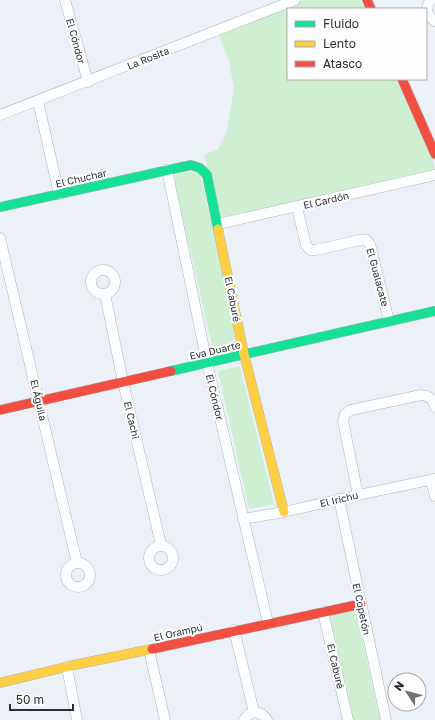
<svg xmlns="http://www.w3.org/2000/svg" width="435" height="720" viewBox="0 0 435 720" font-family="'Golos Text',sans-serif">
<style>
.green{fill:#cfefd3}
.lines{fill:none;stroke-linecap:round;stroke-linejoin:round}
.street-casing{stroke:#b0b4b7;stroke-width:11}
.fast-casing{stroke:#b0b4b7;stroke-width:10}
.slow-casing{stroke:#b0b4b7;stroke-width:10}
.jam-casing{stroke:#b0b4b7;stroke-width:10}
.street{stroke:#fcfdfe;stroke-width:10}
.fast{stroke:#16e098;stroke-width:9}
.slow{stroke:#ffcf43;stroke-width:9}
.jam{stroke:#f24e42;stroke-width:9}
.labels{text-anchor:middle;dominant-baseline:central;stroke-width:4;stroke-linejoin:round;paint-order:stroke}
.street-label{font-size:10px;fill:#2a2f32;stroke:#fefefe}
</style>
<rect width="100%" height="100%" fill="#ebf1f6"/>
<path class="green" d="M304,0H360L365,9H288V79H396L434,162L435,170L431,172L225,218L220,216L218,213L204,154L218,150L227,130L234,89L229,61L218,33Z
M199,171L241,341L235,351L214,354L174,180L175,176L177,173Z
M240,366L274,504L249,509L218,371Z
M352,610L357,615L380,720H352L328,616Z"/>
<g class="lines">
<defs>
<path id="street" d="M65,0L88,82
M431,0C424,8 427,16 435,21
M38,101L59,194
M0,115L295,0
M167,170L207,363L268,623
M297,207L306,245L310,250H316L360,240H366L370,244L389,321
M218,224L435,175
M0,238L77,563
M91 282a12 12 0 1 1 24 0a12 12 0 1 1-24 0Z
M105,294L123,382L161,545
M431,480L435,496
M358,495L343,421L345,414L351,410L421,395C430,396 433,399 435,407
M339,499L386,720
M243,519L284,512L358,495L435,479
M149 558a12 12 0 1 1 24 0a12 12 0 1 1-24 0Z
M66 575a12 12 0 1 1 24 0a12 12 0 1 1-24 0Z
M323,612L348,720
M234,630L254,712
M149,650L165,720
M67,667L77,720
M244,720C249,710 261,710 267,720"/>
<path id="fast" d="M0,207L191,165L200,168L207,175L218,229
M171,371L435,311"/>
<path id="slow" d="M218,229L244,354L284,512
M0,683L74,665L152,649"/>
<path id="jam" d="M367,0L371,9
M402,79L435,154
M0,410L171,371
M152,649L361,604"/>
</defs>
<use href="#street" class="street-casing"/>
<use href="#fast" class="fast-casing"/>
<use href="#slow" class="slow-casing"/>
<use href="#jam" class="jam-casing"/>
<use href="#street" class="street"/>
<use href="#fast" class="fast"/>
<use href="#slow" class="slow"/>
<use href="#jam" class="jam"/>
</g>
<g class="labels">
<g class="street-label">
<text transform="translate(76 41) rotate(75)">El Cóndor</text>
<text transform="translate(148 58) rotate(-22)">La Rosita</text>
<text transform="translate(81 178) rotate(-13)">El Chuchar</text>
<text transform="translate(326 200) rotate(-13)">El Cardón</text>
<text transform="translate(378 277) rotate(75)">El Gualacate</text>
<text transform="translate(233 299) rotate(79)">El Caburé</text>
<text transform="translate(215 350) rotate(-13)">Eva Duarte</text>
<text transform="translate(215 397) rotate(77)">El Cóndor</text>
<text transform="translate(39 400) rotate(77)">El Águila</text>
<text transform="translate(132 420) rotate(77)">El Cachi</text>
<text transform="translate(339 499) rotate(-13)">El Irichu</text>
<text transform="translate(362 609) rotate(78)">El Copetón</text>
<text transform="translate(178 632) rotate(-13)">El Orampú</text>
<text transform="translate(336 666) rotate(77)">El Caburé</text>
</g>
</g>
<rect x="287" y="8" width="140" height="72" fill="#fefefe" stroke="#a9abac"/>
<rect x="295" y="21" width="20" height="6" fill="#16e098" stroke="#a9abac"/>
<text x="323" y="28" font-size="12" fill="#2a2f32">Fluido</text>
<rect x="295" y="41" width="20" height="6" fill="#ffcf43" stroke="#a9abac"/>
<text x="323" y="48" font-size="12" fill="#2a2f32">Lento</text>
<rect x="295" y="61" width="20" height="6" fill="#f24e42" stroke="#a9abac"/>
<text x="323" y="68" font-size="12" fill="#2a2f32">Atasco</text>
<g transform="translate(407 692) rotate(306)"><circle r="19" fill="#fefefe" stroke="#a9abac"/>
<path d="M0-3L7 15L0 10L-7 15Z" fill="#6e7377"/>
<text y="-6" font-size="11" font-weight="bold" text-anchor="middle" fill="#2a2f32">N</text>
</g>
<path d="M10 704v6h63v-6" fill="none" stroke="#2a2f32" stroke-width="2"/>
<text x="16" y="704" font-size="12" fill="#2a2f32" stroke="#fefefe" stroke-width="3" paint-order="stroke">50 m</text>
</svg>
